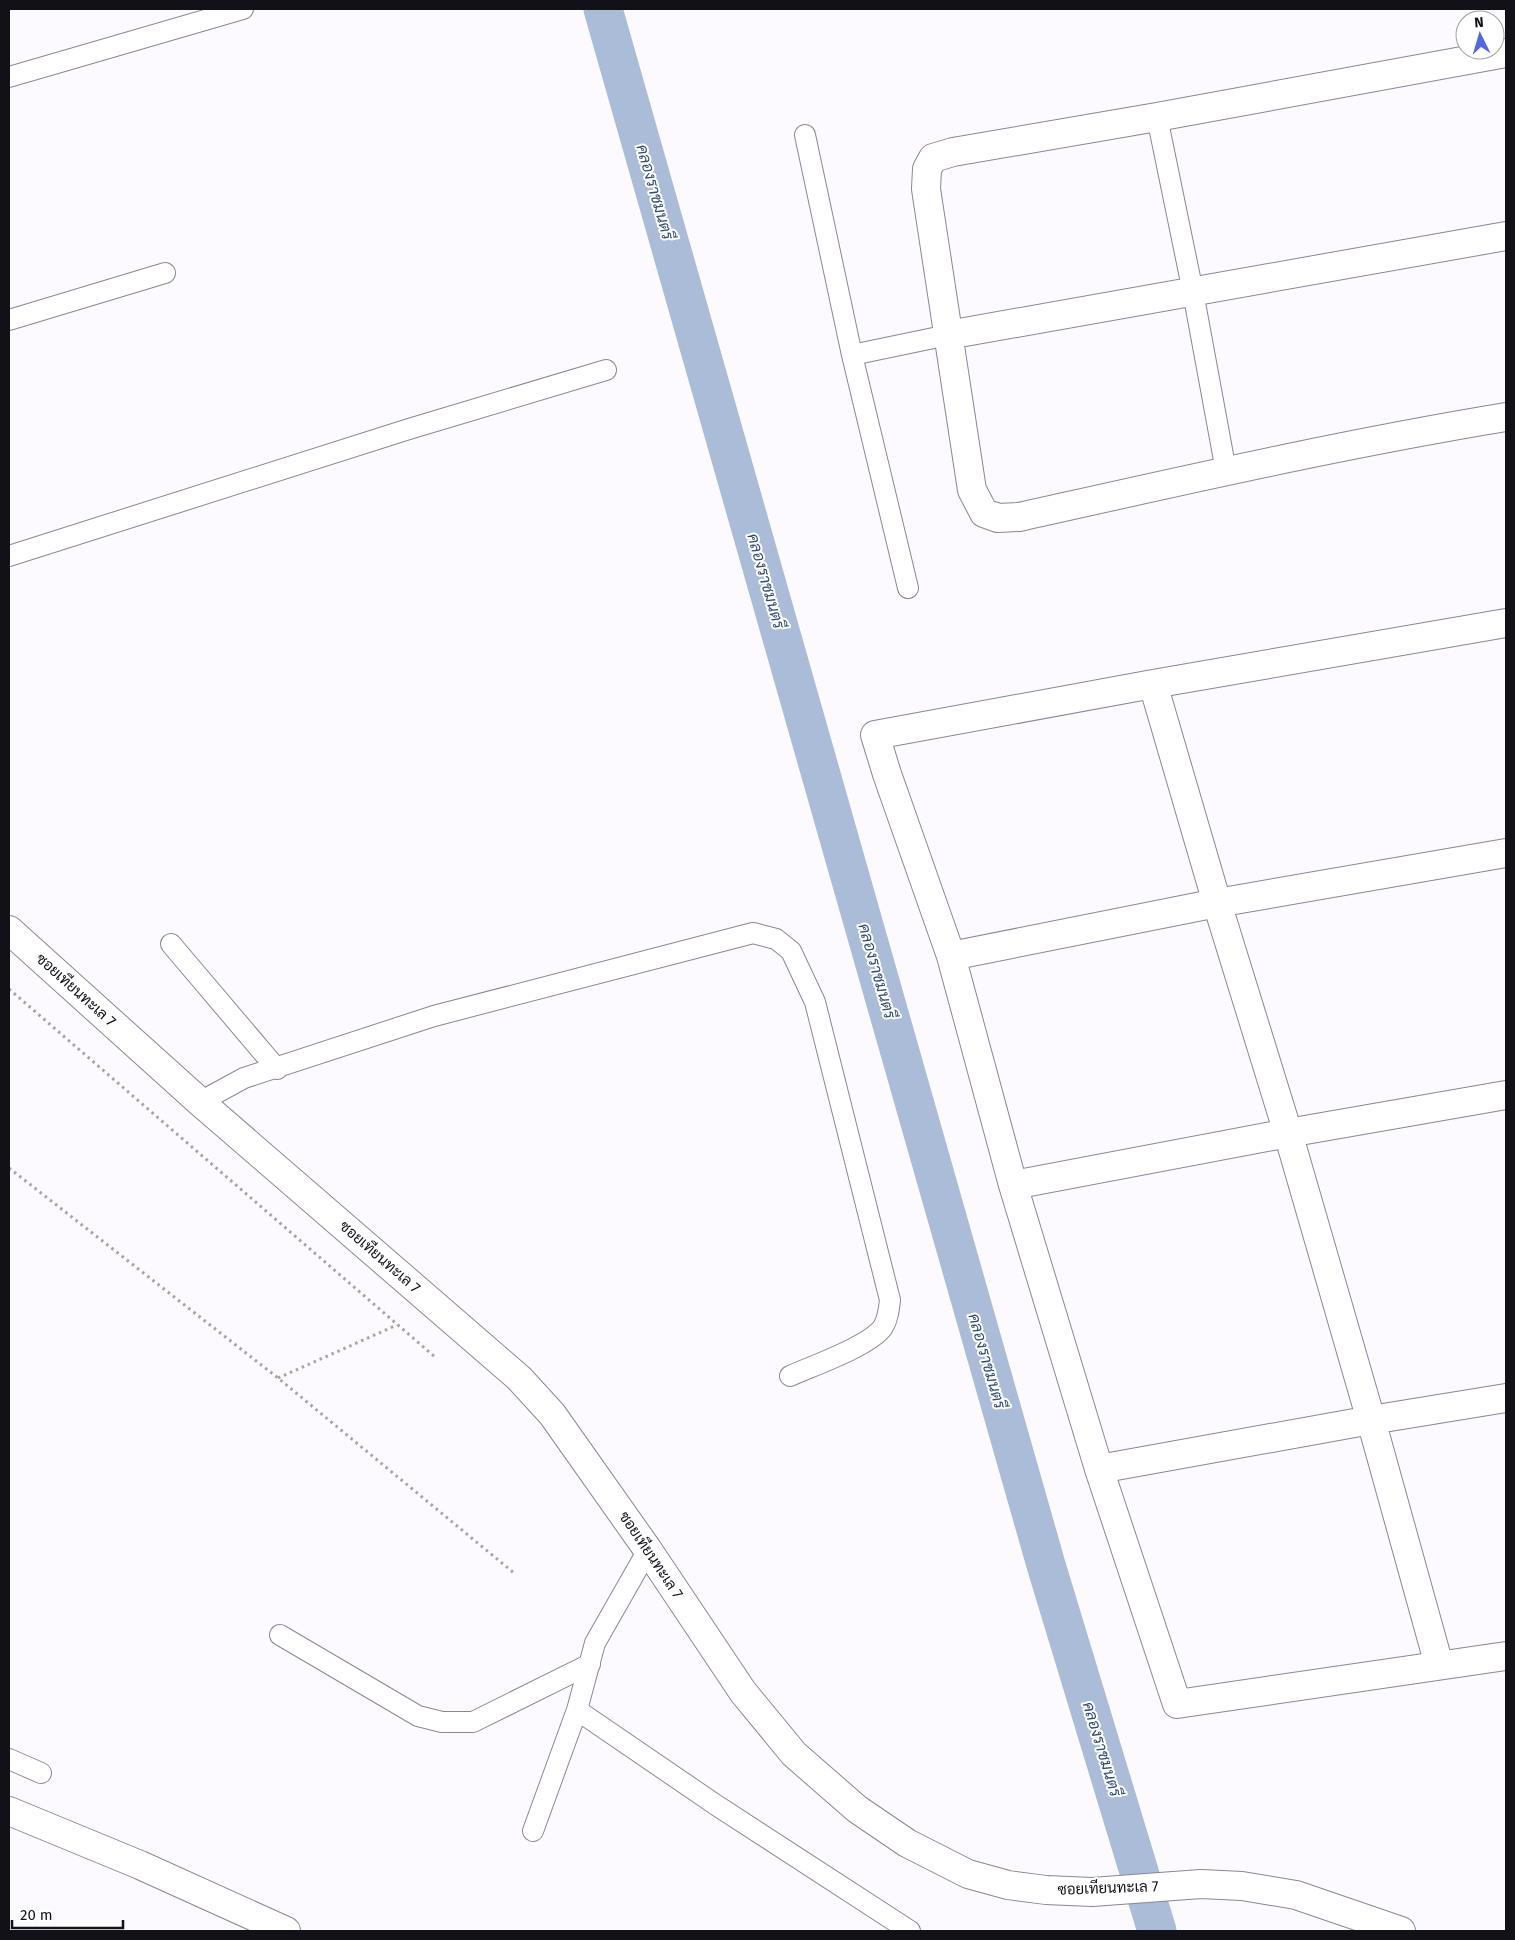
<svg xmlns="http://www.w3.org/2000/svg" width="1515" height="1940" viewBox="0 0 1515 1940" font-family="'Fira Sans',Sarabun,sans-serif">
<style>
.lines{fill:none;stroke-linecap:round;stroke-linejoin:round}
.canal{stroke:#aabcd7;stroke-width:39}
.service-casing{stroke:#8b8599;stroke-width:22}
.minor-casing{stroke:#8b8599;stroke-width:30}
.tertiary-casing{stroke:#8b8599;stroke-width:30}
.path{stroke:#a5a3a9;stroke-width:3;stroke-dasharray:2.5 4;stroke-linecap:butt}
.service{stroke:#fff;stroke-width:20}
.minor{stroke:#fff;stroke-width:28}
.tertiary{stroke:#fff;stroke-width:28}
.labels{text-anchor:middle;dominant-baseline:central;stroke-width:4;stroke-linejoin:round;paint-order:stroke}
.street-label{font-size:15px;fill:#131118;stroke:#fff}
.water-label{font-size:16px;font-style:italic;fill:#314b72;stroke:#fff}
</style>
<rect width="100%" height="100%" fill="#fcfaff"/>
<g class="lines">
<path class="canal" d="M603,9L1046,1565L1157,1931"/>
<defs>
<path id="service" d="M9,77L243,9
M1157,117L1193,292L1226,471
M805,135L852,355L908,588
M9,320L165,273
M852,355L948,335
M9,556L409,429L606,370
M171,944L277,1069
M200,1102L244,1078L434,1016L753,933L776,939L791,951L815,1002L890,1300C889,1309 888,1319 883,1327C870,1346 812,1366 790,1376
M280,1635L418,1716L442,1722H473L590,1664
M577,1710L716,1805L910,1931
M9,1759L41,1773
M533,1831L577,1710L595,1643L648,1550"/>
<path id="minor" d="M1506,53L1157,117L953,152L933,158L927,169L926,189L972,490L984,513L998,518L1019,517C1181,481 1342,444 1506,417
M948,335L1506,236
M1506,623L1153,684L875,735L887,774L951,956L1013,1185L1099,1469L1177,1704L1506,1656
M1153,684L1217,903L1288,1133L1371,1420L1439,1665
M951,956L1217,903L1506,853
M1013,1185L1288,1133L1506,1095
M1099,1469L1371,1420L1506,1398
M9,1811L140,1865L286,1931"/>
<path id="tertiary" d="M9,930L200,1102L519,1378L552,1414L648,1550L743,1692L794,1754L857,1809L907,1843L968,1874L1008,1885L1046,1890L1092,1892L1201,1884L1242,1886L1296,1895L1401,1931"/>
</defs>
<use href="#service" class="service-casing"/>
<use href="#minor" class="minor-casing"/>
<use href="#tertiary" class="tertiary-casing"/>
<path class="path" d="M9,989L435,1357
M9,1168L278,1378L514,1573
M278,1378L397,1325"/>
<use href="#service" class="service"/>
<use href="#minor" class="minor"/>
<use href="#tertiary" class="tertiary"/>
</g>
<g class="labels">
<g class="street-label">
<text transform="translate(76 990) rotate(42)">ซอยเทียนทะเล 7</text>
<text transform="translate(380 1257) rotate(41)">ซอยเทียนทะเล 7</text>
<text transform="translate(651 1555) rotate(56)">ซอยเทียนทะเล 7</text>
<text transform="translate(1108 1888) rotate(-2)">ซอยเทียนทะเล 7</text>
</g>
<g class="water-label">
<text transform="translate(655 192) rotate(74)">คลองราชมนตรี</text>
<text transform="translate(766 581) rotate(74)">คลองราชมนตรี</text>
<text transform="translate(877 971) rotate(74)">คลองราชมนตรี</text>
<text transform="translate(987 1361) rotate(74)">คลองราชมนตรี</text>
<text transform="translate(1102 1749) rotate(73)">คลองราชมนตรี</text>
</g>
</g>
<rect width="1515" height="1940" fill="none" stroke="#131118" stroke-width="20"/>
<g transform="translate(1480 35) rotate(355)"><circle r="24" fill="#ffffff" stroke="#a1a0a3"/>
<path d="M0-4L9 19L0 12L-9 19Z" fill="#5268de"/>
<text y="-8" font-size="14" font-weight="bold" text-anchor="middle" fill="#131118">N</text>
</g>
<path d="M12 1920v8h111v-8" fill="none" stroke="#131118" stroke-width="2.5"/>
<text x="20" y="1920" font-size="15" fill="#131118" stroke="#ffffff" stroke-width="4" paint-order="stroke">20 m</text>
</svg>
